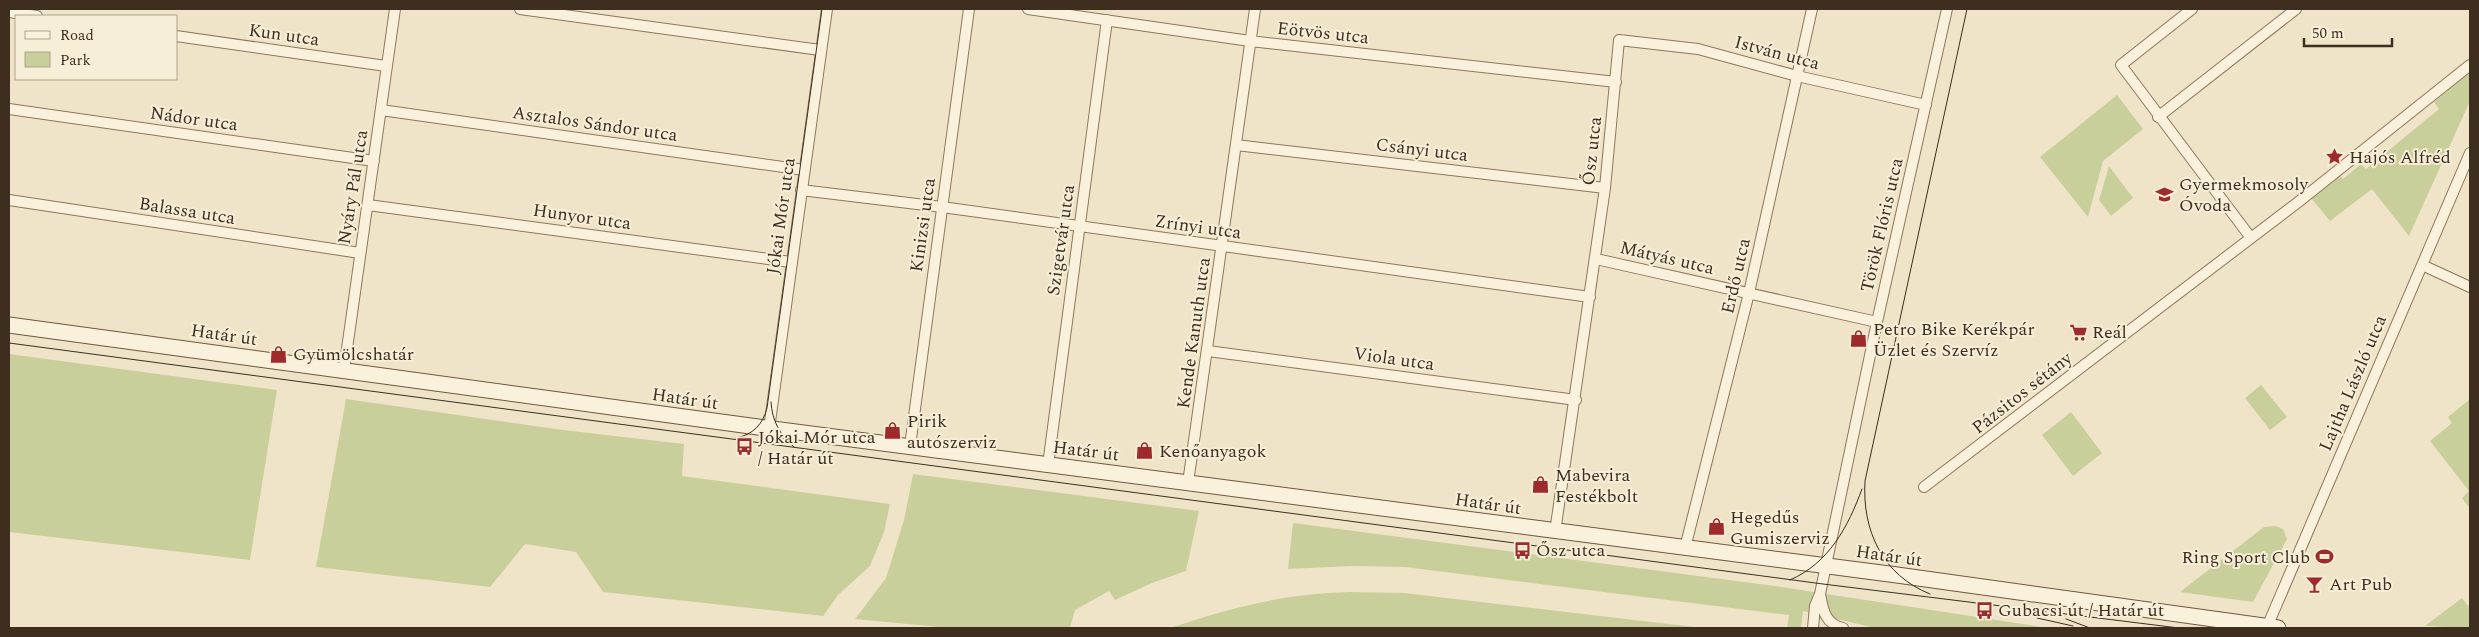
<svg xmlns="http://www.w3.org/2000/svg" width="2479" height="637" viewBox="0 0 2479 637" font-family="Spectral,serif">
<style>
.green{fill:#c9cf9b}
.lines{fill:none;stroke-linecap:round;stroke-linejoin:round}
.minor-casing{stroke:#8d765c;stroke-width:12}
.secondary-casing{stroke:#6f573f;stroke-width:17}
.minor{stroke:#faf1dc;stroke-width:10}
.secondary{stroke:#faf1dc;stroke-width:15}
.tram{stroke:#3d2e20;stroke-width:1}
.labels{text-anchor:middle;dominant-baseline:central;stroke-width:4;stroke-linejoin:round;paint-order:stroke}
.street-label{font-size:18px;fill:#3d2e20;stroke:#f7eed8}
.poi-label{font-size:18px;fill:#3d2e20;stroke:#f7eed8;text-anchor:start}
</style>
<rect width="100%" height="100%" fill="#f0e4c8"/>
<path class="green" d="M2470,72V101L2409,236L2372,189L2330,221L2311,198L2339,175L2343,179L2361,164L2366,169L2439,109L2434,102Z
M2117,95L2143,129L2103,161L2088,217L2040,157Z
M2109,166L2133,198L2111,216L2099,200Z
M9,354L277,390L250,560L9,532Z
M2261,385L2287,417L2270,430L2245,398Z
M346,399L563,430L684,444L682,476L890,504L884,532L870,566L838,595L823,616L603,592L576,552L525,544L490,587L316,567Z
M2470,399V509L2462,498L2469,491L2430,441L2452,423L2448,417Z
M2071,412L2102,453L2073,476L2042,435Z
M913,474L1199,511L1186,571L1152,583L1115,600L1109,591L1075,610L1070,628H949L855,619L886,578L904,520Z
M1293,523L1775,586L2049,628H1875L1803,611L1801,628H1787L1789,615L1405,567L1351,566L1288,569Z
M2276,526L2283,529L2287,539L2253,602L2180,592L2264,527Z
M1350,592L1404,593L1703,628H1170C1233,607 1283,594 1350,592Z
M2462,598L2468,606L2470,604V628L2425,626Z"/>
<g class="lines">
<defs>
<path id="minor" d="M520,9L820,50
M1028,9L1250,41L1616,82
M2192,9L2121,65L2251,238
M9,12L37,16
M176,36L386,66
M9,109L374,161
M381,110L804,170
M2158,117L2296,9
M1236,145L1605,188
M801,190L942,207L1590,297
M9,200L360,253
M368,205L791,262
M1596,259L1877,322
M2422,265L2470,287
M1208,351L1576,400
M344,370L395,9
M769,429L827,9
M910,446L969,9
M1048,465L1107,20
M1188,483L1255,9
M1924,487L2297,203L2470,65
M1555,532L1605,188L1619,40L1698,49L1797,76L1926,105
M1685,548L1749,293L1812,9
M2267,627L2470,153
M1813,628L1815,606L1820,594
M1843,628C1825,624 1823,610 1820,594L1877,322L1947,9"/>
<path id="secondary" d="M9,325L758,427L1897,575L2278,628"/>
</defs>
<use href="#minor" class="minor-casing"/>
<use href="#secondary" class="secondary-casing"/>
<use href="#minor" class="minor"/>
<use href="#secondary" class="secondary"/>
<path class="tram" d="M9,343L1823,584L2179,628
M771,402C772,421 780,435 794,447
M736,438C753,435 763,424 767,408L822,9
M1790,580C1829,563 1848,527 1862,489
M1930,594C1882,575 1862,530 1865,481L1967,9
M2037,618L2073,626
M2066,619L2090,628"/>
</g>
<defs>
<symbol id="sight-bare" viewBox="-9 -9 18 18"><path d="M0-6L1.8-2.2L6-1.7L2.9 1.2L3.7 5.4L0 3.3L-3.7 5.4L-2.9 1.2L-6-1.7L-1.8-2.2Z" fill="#9e2a2b" stroke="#f7eed8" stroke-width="2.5" paint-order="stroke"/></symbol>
<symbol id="school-bare" viewBox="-9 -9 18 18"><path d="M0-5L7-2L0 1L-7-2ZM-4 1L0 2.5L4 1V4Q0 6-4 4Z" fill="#9e2a2b" stroke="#f7eed8" stroke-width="2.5" paint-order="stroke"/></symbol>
<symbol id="supermarket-bare" viewBox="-9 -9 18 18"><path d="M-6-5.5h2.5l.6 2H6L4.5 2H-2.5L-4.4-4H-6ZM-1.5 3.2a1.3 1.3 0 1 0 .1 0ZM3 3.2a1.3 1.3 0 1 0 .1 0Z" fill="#9e2a2b" stroke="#f7eed8" stroke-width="2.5" paint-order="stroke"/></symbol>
<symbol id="shop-bare" viewBox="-9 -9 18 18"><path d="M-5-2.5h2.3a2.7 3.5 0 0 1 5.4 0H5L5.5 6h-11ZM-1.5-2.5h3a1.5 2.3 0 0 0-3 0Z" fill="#9e2a2b" stroke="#f7eed8" stroke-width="2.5" paint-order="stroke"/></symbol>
<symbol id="bus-bare" viewBox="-9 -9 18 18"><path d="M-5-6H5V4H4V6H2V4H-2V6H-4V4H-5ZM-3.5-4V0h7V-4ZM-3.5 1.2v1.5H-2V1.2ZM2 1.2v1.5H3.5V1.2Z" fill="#9e2a2b" stroke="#f7eed8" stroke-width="2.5" paint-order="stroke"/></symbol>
<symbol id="stadium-bare" viewBox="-9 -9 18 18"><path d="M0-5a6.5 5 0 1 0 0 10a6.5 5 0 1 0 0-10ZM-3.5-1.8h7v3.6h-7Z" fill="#9e2a2b" stroke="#f7eed8" stroke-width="2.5" paint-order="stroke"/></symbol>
<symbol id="bar-bare" viewBox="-9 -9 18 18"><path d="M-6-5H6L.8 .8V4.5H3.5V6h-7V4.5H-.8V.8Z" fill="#9e2a2b" stroke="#f7eed8" stroke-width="2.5" paint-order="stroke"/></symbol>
</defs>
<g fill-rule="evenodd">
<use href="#sight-bare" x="2322" y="144" width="25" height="25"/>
<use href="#school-bare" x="2152" y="182" width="25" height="25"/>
<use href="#supermarket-bare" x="2066" y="320" width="25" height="25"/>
<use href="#shop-bare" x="1846" y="326" width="25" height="25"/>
<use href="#shop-bare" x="266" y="342" width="25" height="25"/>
<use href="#shop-bare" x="880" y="418" width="25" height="25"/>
<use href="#bus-bare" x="732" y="434" width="25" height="25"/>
<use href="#shop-bare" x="1132" y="438" width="25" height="25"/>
<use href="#shop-bare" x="1528" y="472" width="25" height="25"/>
<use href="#shop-bare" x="1704" y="514" width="25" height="25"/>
<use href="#bus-bare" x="1510" y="538" width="25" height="25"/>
<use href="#stadium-bare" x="2312" y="544" width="25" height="25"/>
<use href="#bar-bare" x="2302" y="572" width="25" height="25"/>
<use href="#bus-bare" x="1972" y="598" width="25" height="25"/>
</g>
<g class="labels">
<g class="street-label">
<text transform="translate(1323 33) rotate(6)">Eötvös utca</text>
<text transform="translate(284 35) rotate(8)">Kun utca</text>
<text transform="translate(1777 53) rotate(15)">István utca</text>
<text transform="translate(194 119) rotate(8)">Nádor utca</text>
<text transform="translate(595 124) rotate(8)">Asztalos Sándor utca</text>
<text transform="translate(1422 150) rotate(7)">Csányi utca</text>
<text transform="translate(1592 151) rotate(-84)">Ősz utca</text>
<text transform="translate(353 187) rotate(-81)">Nyáry Pál utca</text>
<text transform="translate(187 211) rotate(9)">Balassa utca</text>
<text transform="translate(781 216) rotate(-82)">Jókai Mór utca</text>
<text transform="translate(582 217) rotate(8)">Hunyor utca</text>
<text transform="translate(923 225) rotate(-82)">Kinizsi utca</text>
<text transform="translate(1882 225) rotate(-77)">Török Flóris utca</text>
<text transform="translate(1198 227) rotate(8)">Zrínyi utca</text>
<text transform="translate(1061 240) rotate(-82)">Szigetvár utca</text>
<text transform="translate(1667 258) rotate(13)">Mátyás utca</text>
<text transform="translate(1736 276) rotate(-77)">Erdő utca</text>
<text transform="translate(1194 333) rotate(-82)">Kende Kanuth utca</text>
<text transform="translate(224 335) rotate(8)">Határ út</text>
<text transform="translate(1394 359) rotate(8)">Viola utca</text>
<text transform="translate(2353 383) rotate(-67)">Lajtha László utca</text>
<text transform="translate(2022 393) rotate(-38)">Pázsitos sétány</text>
<text transform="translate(685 399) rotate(8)">Határ út</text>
<text transform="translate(1086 451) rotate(7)">Határ út</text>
<text transform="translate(1488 504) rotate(8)">Határ út</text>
<text transform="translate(1889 556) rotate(8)">Határ út</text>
</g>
<g class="poi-label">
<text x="2349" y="157">Hajós Alfréd</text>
<text x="2179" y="184">Gyermekmosoly<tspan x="2179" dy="21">Óvoda</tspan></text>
<text x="1873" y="329">Petro Bike Kerékpár<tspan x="1873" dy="21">Üzlet és Szervíz</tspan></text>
<text x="2092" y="332">Reál</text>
<text x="293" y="354">Gyümölcshatár</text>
<text x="907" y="421">Pirik<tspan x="907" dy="21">autószerviz</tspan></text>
<text x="758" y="437">Jókai Mór utca<tspan x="758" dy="21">/ Határ út</tspan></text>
<text x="1159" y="451">Kenőanyagok</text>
<text x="1555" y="475">Mabevira<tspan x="1555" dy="21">Festékbolt</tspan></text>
<text x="1730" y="517">Hegedűs<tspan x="1730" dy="21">Gumiszerviz</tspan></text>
<text x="1536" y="550">Ősz utca</text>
<text x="2310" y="557" text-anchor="end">Ring Sport Club</text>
<text x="2329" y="584">Art Pub</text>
<text x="1998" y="610">Gubacsi út / Határ út</text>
</g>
</g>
<rect width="2479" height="637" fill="none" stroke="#3d2e20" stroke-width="20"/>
<rect x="15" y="15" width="162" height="65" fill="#f7eed8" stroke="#ada18e"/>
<rect x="25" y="31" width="25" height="8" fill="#faf1dc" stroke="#ada18e"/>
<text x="60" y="40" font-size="15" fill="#3d2e20">Road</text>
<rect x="25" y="52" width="25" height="15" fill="#c9cf9b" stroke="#ada18e"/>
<text x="60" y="65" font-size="15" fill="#3d2e20">Park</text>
<path d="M2304 38v8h88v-8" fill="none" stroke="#3d2e20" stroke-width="2.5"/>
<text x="2312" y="38" font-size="15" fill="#3d2e20" stroke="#f7eed8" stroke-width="4" paint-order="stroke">50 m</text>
</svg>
